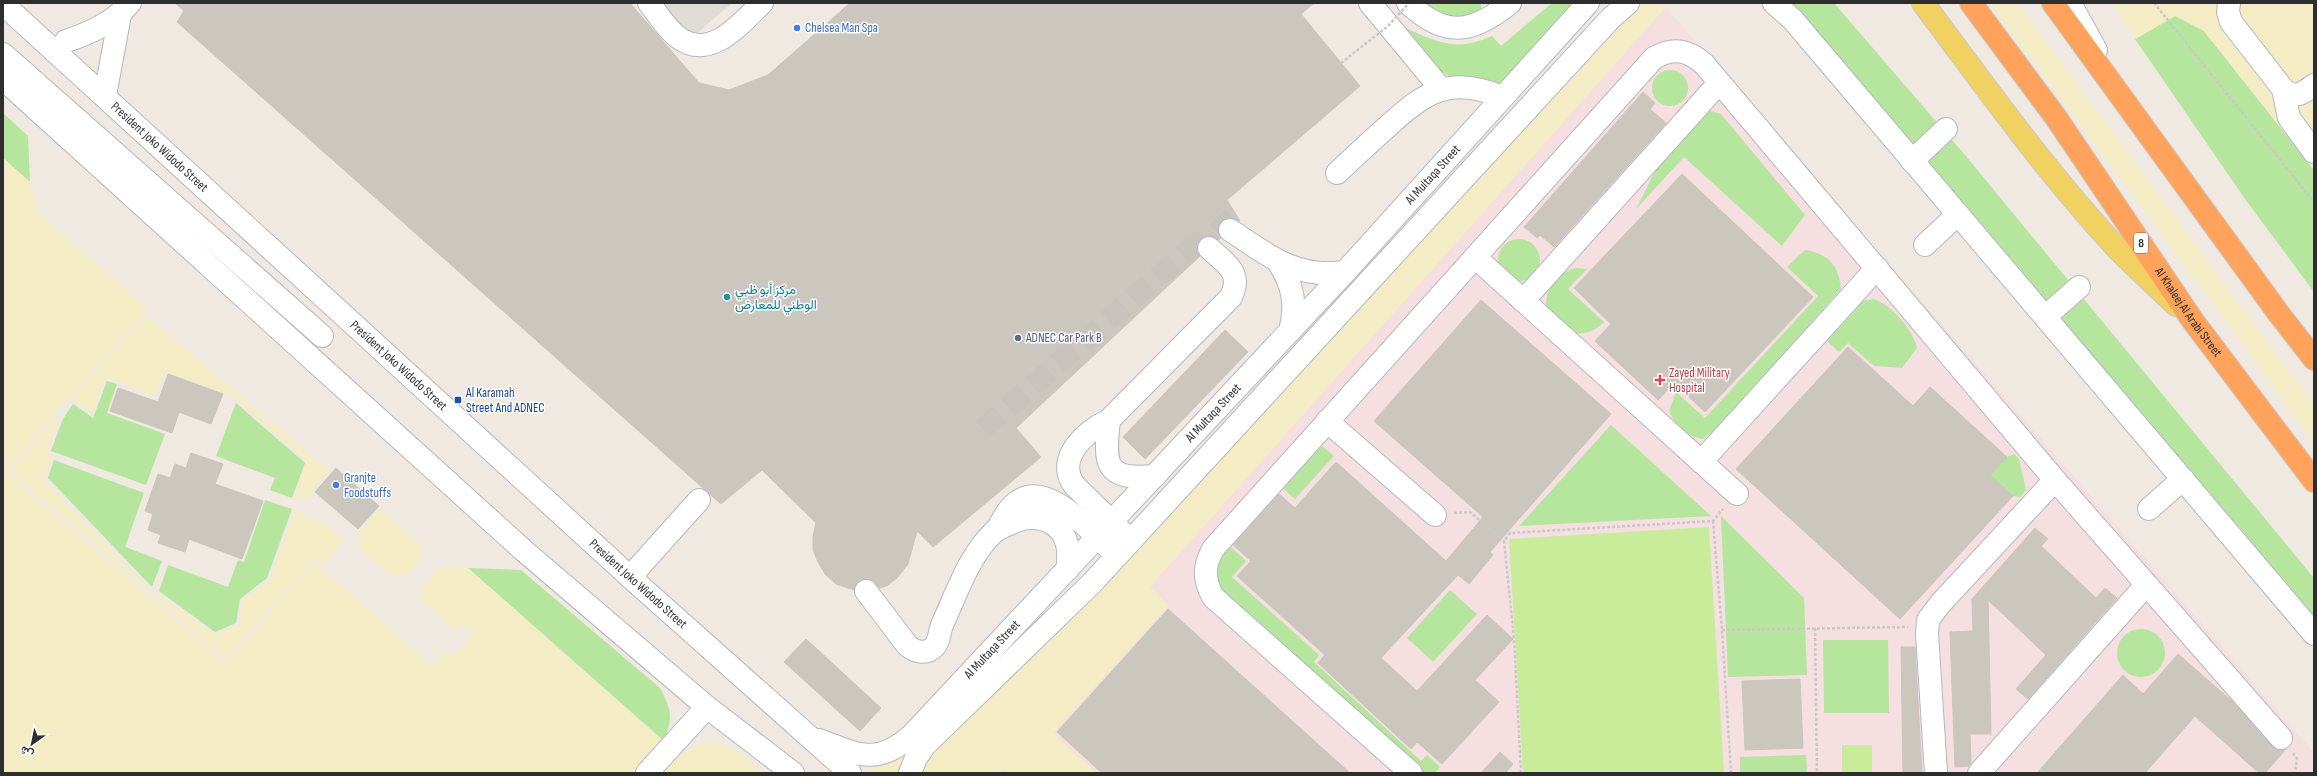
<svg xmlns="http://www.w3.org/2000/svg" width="2317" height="776" viewBox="0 0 2317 776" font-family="'Sofia Sans Condensed',Vazirmatn,sans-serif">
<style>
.medical{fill:#f5dfe0}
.green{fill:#b6e59e}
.sand{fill:#f3ecc5}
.pitch{fill:#c9ec9a}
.plaza{fill:#dfdcd8}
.building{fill:#cbc7bf;stroke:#cbc5ba}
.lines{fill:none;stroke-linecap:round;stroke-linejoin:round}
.minor-tunnel{stroke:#c8c4bd;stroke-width:22;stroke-dasharray:22 11;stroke-linecap:butt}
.minor-casing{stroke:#b4b7c1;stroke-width:24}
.major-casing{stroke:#c9c9c9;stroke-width:24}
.highway-casing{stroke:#c9c9c9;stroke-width:24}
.path{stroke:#c9c9c9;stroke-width:2.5;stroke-dasharray:3 2;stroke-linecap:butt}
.minor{stroke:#fff;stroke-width:22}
.major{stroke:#f2d163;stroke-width:22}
.highway{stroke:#ffa35c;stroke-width:22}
.path-bridge{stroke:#c9c9c9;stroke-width:2.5;stroke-dasharray:3 2;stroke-linecap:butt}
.shop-dot{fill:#3f7fe0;stroke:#fff;stroke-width:1.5}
.culture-dot{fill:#0f9aa8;stroke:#fff;stroke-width:1.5}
.service-dot{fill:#5c6f8a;stroke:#fff;stroke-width:1.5}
.health-dot{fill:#e0444e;stroke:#fff;stroke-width:1.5}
.transit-dot{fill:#1a4fb4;stroke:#fff;stroke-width:1.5}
.labels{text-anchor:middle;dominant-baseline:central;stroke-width:3;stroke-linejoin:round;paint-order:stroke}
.shield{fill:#fff;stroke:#6d6d6d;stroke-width:1}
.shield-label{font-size:12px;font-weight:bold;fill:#2e2e2e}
.shop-label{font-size:13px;fill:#366cbe;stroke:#fff;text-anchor:start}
.street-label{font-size:13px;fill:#2e2e2e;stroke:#fff}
.culture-label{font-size:13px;fill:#0d838f;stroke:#fff;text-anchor:start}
.service-label{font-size:13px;fill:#4e5e75;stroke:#fff;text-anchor:start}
.health-label{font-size:13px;fill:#be3a42;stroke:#fff;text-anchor:start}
.transit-label{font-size:13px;fill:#164399;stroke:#fff;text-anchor:start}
</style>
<rect width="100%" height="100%" fill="#efe9e1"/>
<path class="medical" d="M1666,7L2314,753V773H977Z"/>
<path class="green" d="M1408,3H1481L1482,15L1459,27Z
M1552,3H1575L1499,85L1453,78L1440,71L1404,27C1438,43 1456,52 1492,36L1501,46Z
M1788,3H1834L1965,155L2314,578V626Z
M2175,16L2204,31L2314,170V292L2245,199L2135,39Z
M1652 88a18 18 0 1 1 36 0a18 18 0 1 1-36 0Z
M1710,111L1721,114L1805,215L1782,246L1684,157L1636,209L1664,154L1702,113Z
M3,113L28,136L30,182L3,158Z
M1498 260a21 21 0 1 1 42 0a21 21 0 1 1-42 0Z
M1805,250C1829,254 1839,266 1841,289L1715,431L1702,439C1685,435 1676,427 1669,411L1676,392L1705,418L1818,296L1787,267Z
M1576,268L1587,269L1568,289L1604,322C1595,331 1588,333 1576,334L1546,307C1546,286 1556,273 1576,268Z
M1873,299C1890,303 1914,331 1917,348L1902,368L1874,366L1848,343L1839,352L1827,341L1863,301Z
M107,381L117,384L107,413L165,434L146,485L51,451L63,419L73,404L93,418Z
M236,403L305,463L292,498L270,490L275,478L216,456Z
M1611,425L1711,516L1519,526Z
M1316,445L1323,447L1334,456L1295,499L1277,483Z
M2014,454L2019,459L2026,490L2020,497L2013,496L1990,475L2007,457Z
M54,460L144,493L125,547L162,561L152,587L48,478Z
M265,500L292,509L267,578L240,599L236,623L215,632L159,591L168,565L228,587L238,560L244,562Z
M1721,516L1804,598L1807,675L1728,677Z
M1223,540L1246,561L1232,577L1319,655L1314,662L1421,761L1427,755L1440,767L1435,773H1419L1211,582Z
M468,568L521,570L660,688C672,711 673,717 664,741Z
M1450,590L1477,614L1433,662L1407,638Z
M2117 653a24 24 0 1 1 48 0a24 24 0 1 1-48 0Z
M1823,640H1888L1889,713H1824Z
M1806,755L1807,773H1740V757Z"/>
<path class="sand" d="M1644,3H1663L1666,7L1150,587L1169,605L1053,733L1096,773H1008L1003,769L999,773H916L918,768Z
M1990,3H2017L2314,405V443L2192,275Z
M2112,3H2314V170L2204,31L2175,16L2135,39Z
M3,158L30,182L40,214L147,308L5,471L225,663L314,562L432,665L445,650L453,656L473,633L463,624L456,632L419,599L421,590L440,566L468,568L680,756C716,727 733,746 761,773H3Z
M145,315L330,471L306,499L294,498L307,461L234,397L165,371L155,396L106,377L92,413L71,398Z
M57,416L59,418L47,452L53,455L43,480L149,589L215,635L240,625L243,600L271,580L295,511L326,525L344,540L324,566L314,558L225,659L9,470Z
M379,509L422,546L420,559L406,576H392L360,549L359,532Z
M908,753L902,773H873L866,766Z"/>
<path class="pitch" d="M1709,527L1724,773H1523L1509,539Z
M1842,745H1872V773H1842Z"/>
<path class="plaza" d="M657,3H732L688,41Z"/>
<path class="building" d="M175,3H630L699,83L729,90L768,75L850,3H1314L1301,14L1360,86L1227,200L1240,221L1231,218L1225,219L1220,223L1218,229L1221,238L1218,240L1211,236L1200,239L1197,246L1200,256L1016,428L1041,457L933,547L917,531L908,564L897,578L888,585L880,588L871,580L864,579L858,581L854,590L836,584L825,574L818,562L813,550V536L816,523L762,470L721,504L177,22L184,11Z
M1643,92L1655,103L1650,109L1666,123L1554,247L1540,235L1537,238L1524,227Z
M1682,174L1813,297L1705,412L1674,383L1658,400L1595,341L1611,324L1574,288Z
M1481,300L1611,414L1490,552L1493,555L1469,584L1458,575L1381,658L1417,691L1487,615L1513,639L1475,680L1499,702L1442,764L1417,742L1411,749L1318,663L1325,655L1237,576L1251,561L1233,545L1279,494L1295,508L1336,462L1446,561L1483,517L1374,421Z
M1225,330L1248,352L1145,459L1123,437Z
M1848,347L1913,406L1930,387L2007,457L1990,475L2013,496L1900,619L1736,469Z
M168,374L223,394L211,424L179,412L172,433L110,411L118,388L158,402Z
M191,453L223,464L215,484L263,501L242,559L189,539L185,552L158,543L161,535L148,530L153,514L145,511L158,474L170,478L175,464L186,468Z
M336,468L379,506L358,529L315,492Z
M2035,528L2048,539L2041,546L2096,598L2105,588L2117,598L2028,699L2016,689L2046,655L1988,600L1991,734H1970L1971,763L1969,766L1955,767L1950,632L1973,631L1972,599Z
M1168,609L1350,773H1102L1057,732Z
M806,639L881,708L860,731L784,662Z
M1901,647H1915L1922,773H1903Z
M2178,654L2233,702L2272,746L2277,750L2286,749L2265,773H2259L2195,716L2145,773H2037L2123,675L2143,694Z
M1800,679L1803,748L1745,750L1742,681Z
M1500,752L1513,764L1505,773H1481Z"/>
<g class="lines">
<path class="minor-tunnel" d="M1217,217L1230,230
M983,429L1193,246L1199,245L1209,248"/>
<defs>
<g id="minor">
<path d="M649,3C658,14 667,30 679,38C711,61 741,23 762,3"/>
<path d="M1370,3L1441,89"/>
<path d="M1408,3C1445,38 1472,34 1510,3"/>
<path d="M1774,3L1793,20L2314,634"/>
<path d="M2070,3L2096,50"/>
<path d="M2229,3L2228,12L2231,22L2283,89C2295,100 2303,93 2314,85"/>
<path id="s1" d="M3,4L630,577L850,773"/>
<path d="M66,41C90,33 113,23 130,3"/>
<path d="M3,54L322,336"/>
<path d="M3,79L522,549L707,707L793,773"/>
<path d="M2283,89L2289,118L2314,152"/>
<path d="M106,90L120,15"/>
<path d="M1912,161L1946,129"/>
<path d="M1337,173C1354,157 1370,142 1387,127C1425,92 1450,75 1502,97"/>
<path d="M1230,230C1269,256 1296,279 1345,272"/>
<path d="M1925,245L1958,214"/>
<path d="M1475,257L1737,494"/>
<path d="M1278,262C1293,284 1297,305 1290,331"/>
<path d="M1523,301L1719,83"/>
<path d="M2045,317L2079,287"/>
<path d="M1109,420C1104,464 1104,481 1155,476"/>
<path d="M1327,421L1435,515"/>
<path d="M1701,462L1877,268"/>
<path d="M2149,509L2183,479"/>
<path d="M997,529C1003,520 1008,508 1017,502C1047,480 1088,529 1109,548"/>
<path d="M1122,532L1074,485C1055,458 1086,431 1109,420L1231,297C1243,272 1226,264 1209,248"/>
<path d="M630,577L699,500"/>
<path d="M866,591L907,645C914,652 926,655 934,647C940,641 939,632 942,625C956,595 969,555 994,532C1000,527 1010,524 1016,521C1037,513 1061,521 1067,544C1069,552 1068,561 1068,569"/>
<path id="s2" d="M819,740C859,755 877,766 912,735L1345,272L1588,3"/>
<path d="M647,773L707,707"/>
<path d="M910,773L916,758L925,745L1092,583L1610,19L1628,3"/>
<path d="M1411,773L1213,597C1204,580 1203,567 1213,549L1654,58C1674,47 1688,50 1704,64L2055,480L2281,738"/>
<path d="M1936,773L1927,634L1928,620L1940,604L2055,480"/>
<path d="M1979,773L2146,585"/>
</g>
<path id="major" d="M1923,3C1984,85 2044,169 2113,244C2133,265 2155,285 2176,305"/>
<g id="highway">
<path id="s3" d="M1971,3L2057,119L2193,321L2314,481"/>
<path d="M2053,3L2279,314L2314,359"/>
</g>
</defs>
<use href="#minor" class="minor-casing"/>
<use href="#major" class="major-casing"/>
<use href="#highway" class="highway-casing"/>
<path class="path" d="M2154,3L2314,202
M1454,513L1470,512L1504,541
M1713,521L1722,630L1731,773
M1815,628L1817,773
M1722,630L1908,627
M2293,753L2297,759L2295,773
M1521,773L1514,639L1504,541L1510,533L1713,521L1723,509"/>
<use href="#minor" class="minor"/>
<use href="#major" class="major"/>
<use href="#highway" class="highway"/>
<path class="path-bridge" d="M1341,63L1388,26L1409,3"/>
</g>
<g class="shop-dot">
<circle cx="797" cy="28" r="4"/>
<circle cx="336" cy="485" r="4"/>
</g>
<circle class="culture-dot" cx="727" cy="297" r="4"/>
<circle class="service-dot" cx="1018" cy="338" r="4"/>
<path class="health-dot" d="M1658 374h4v4h4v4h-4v4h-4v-4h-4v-4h4z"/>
<rect class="transit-dot" x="454" y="396" width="8" height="8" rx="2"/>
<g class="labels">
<rect class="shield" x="2134" y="233" width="14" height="20" rx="3"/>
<g class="shield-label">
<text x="2141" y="243">8</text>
</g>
<g class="shop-label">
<text x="805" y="28">Chelsea Man Spa</text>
<text x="344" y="478">Granjte<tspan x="344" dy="15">Foodstuffs</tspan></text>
</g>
<g class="street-label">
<text stroke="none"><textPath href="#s1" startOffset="212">President Joko Widodo Street</textPath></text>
<text stroke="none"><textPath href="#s2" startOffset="866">Al Multaqa Street</textPath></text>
<text stroke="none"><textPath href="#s3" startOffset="378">Al Khaleej Al Arabi Street</textPath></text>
<text stroke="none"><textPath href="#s1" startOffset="536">President Joko Widodo Street</textPath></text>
<text stroke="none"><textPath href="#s2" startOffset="542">Al Multaqa Street</textPath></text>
<text stroke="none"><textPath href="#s1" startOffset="860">President Joko Widodo Street</textPath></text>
<text stroke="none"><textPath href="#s2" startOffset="218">Al Multaqa Street</textPath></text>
</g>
<g class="culture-label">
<text x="735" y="290">مركز أبو ظبي<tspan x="735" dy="15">الوطني للمعارض</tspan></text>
</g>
<g class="service-label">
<text x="1026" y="338">ADNEC Car Park B</text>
</g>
<g class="health-label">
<text x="1669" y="373">Zayed Military<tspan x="1669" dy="15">Hospital</tspan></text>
</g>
<g class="transit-label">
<text x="466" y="393">Al Karamah<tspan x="466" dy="15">Street And ADNEC</tspan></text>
</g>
</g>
<rect width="2317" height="776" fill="none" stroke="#2e2e2e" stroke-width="8"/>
<g transform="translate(32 744) rotate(213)" stroke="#ffffff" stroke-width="3" paint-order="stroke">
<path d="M0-3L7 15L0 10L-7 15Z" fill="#2e2e2e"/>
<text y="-6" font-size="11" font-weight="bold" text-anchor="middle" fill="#2e2e2e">ش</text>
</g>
</svg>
